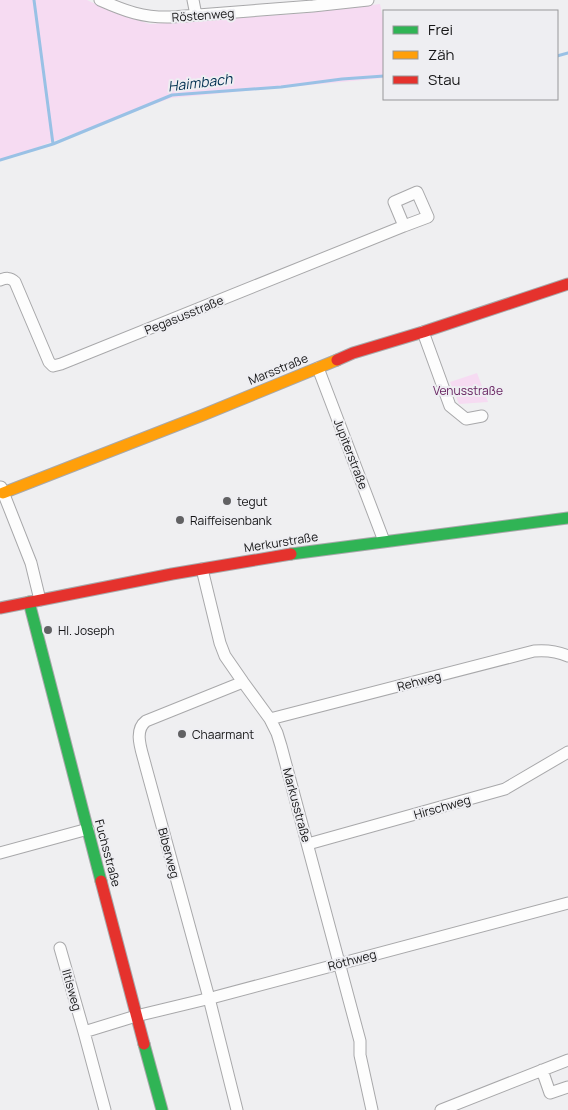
<svg xmlns="http://www.w3.org/2000/svg" width="568" height="1110" viewBox="0 0 568 1110" font-family="Manrope,sans-serif">
<style>
.green{fill:#f6dbf2}
.lines{fill:none;stroke-linecap:round;stroke-linejoin:round}
.stream{stroke:#99c1e5;stroke-width:3}
.street-casing{stroke:#a8a8aa;stroke-width:13}
.fast-casing{stroke:#a8a8aa;stroke-width:13}
.slow-casing{stroke:#a8a8aa;stroke-width:13}
.jam-casing{stroke:#a8a8aa;stroke-width:13}
.street{stroke:#fdfdfd;stroke-width:11}
.fast{stroke:#30b455;stroke-width:11}
.slow{stroke:#ff9f0a;stroke-width:11}
.jam{stroke:#e5322d;stroke-width:11}
.poi-dot{fill:#616163;stroke:#eeeef2;stroke-width:2}
.labels{text-anchor:middle;dominant-baseline:central;stroke-width:4;stroke-linejoin:round;paint-order:stroke}
.street-label{font-size:12px;fill:#151516;stroke:#eeeef2}
.park-label{font-size:12px;fill:#682461;stroke:#eeeef2}
.poi-label{font-size:12px;fill:#151516;stroke:#eeeef2;text-anchor:start}
.water-label{font-size:14px;font-style:italic;fill:#012f50;stroke:#eeeef2}
</style>
<rect width="100%" height="100%" fill="#efeff1"/>
<path class="green" d="M0,0H87L115,13L150,24L307,13L380,4L384,24V78L171,98L0,161Z
M477,373L488,402L459,404L450,382Z"/>
<g class="lines">
<path class="stream" d="M34,0L53,144
M557,56L568,53
M0,160L53,144L172,95L281,87L342,79L384,76"/>
<defs>
<path id="street" d="M100,0C125,11 143,18 172,17L313,6L368,0
M193,0L196,15
M417,192L428,217L404,226L394,202Z
M0,280C6,278 10,277 15,282L49,362L53,366L61,364L404,226
M423,332L450,406L466,419L482,416
M318,368L384,541
M1,487L31,563L40,600
M202,569L220,643L225,656L243,682L270,719L277,733L281,746L360,1041V1055L372,1110
M270,719L534,651C546,650 557,651 568,656
M308,844L505,789L568,752
M0,853L88,829
M60,948L84,1032L105,1110
M84,1032L136,1016L215,997L568,903
M542,1070L550,1093L568,1087
M237,1110L209,998L145,764C142,751 133,731 146,721L243,682
M441,1110L568,1060"/>
<path id="fast" d="M291,554L568,518
M29,602L101,881
M144,1044L162,1110"/>
<path id="slow" d="M3,493L203,415L337,360"/>
<path id="jam" d="M337,360L353,353L423,332L568,284
M0,608L172,574L291,554
M101,881L144,1044"/>
</defs>
<use href="#street" class="street-casing"/>
<use href="#fast" class="fast-casing"/>
<use href="#slow" class="slow-casing"/>
<use href="#jam" class="jam-casing"/>
<use href="#street" class="street"/>
<use href="#fast" class="fast"/>
<use href="#slow" class="slow"/>
<use href="#jam" class="jam"/>
</g>
<g class="poi-dot">
<circle cx="227" cy="501" r="5"/>
<circle cx="180" cy="520" r="5"/>
<circle cx="48" cy="630" r="5"/>
<circle cx="182" cy="734" r="5"/>
</g>
<g class="labels">
<g class="street-label">
<text transform="translate(203 15) rotate(-4)">Röstenweg</text>
<text transform="translate(184 315) rotate(-22)">Pegasusstraße</text>
<text transform="translate(278 369) rotate(-22)">Marsstraße</text>
<text transform="translate(351 454) rotate(69)">Jupiterstraße</text>
<text transform="translate(281 542) rotate(-9)">Merkurstraße</text>
<text transform="translate(419 681) rotate(-15)">Rehweg</text>
<text transform="translate(297 805) rotate(75)">Markusstraße</text>
<text transform="translate(442 807) rotate(-16)">Hirschweg</text>
<text transform="translate(108 853) rotate(75)">Fuchsstraße</text>
<text transform="translate(169 853) rotate(75)">Biberweg</text>
<text transform="translate(352 960) rotate(-15)">Röthweg</text>
<text transform="translate(72 990) rotate(74)">Iltisweg</text>
</g>
<g class="park-label">
<text x="468" y="390">Venusstraße</text>
</g>
<g class="poi-label">
<text x="237" y="501">tegut</text>
<text x="190" y="520">Raiffeisenbank</text>
<text x="58" y="630">Hl. Joseph</text>
<text x="192" y="734">Chaarmant</text>
</g>
<g class="water-label">
<text transform="translate(200 82) rotate(-7)">Haimbach</text>
</g>
</g>
<rect x="383" y="10" width="175" height="90" fill="#eeeef2" stroke="#97979a"/>
<rect x="393" y="26" width="25" height="8" fill="#30b455" stroke="#97979a"/>
<text x="428" y="35" font-size="15" fill="#151516">Frei</text>
<rect x="393" y="51" width="25" height="8" fill="#ff9f0a" stroke="#97979a"/>
<text x="428" y="60" font-size="15" fill="#151516">Zäh</text>
<rect x="393" y="76" width="25" height="8" fill="#e5322d" stroke="#97979a"/>
<text x="428" y="85" font-size="15" fill="#151516">Stau</text>
</svg>
